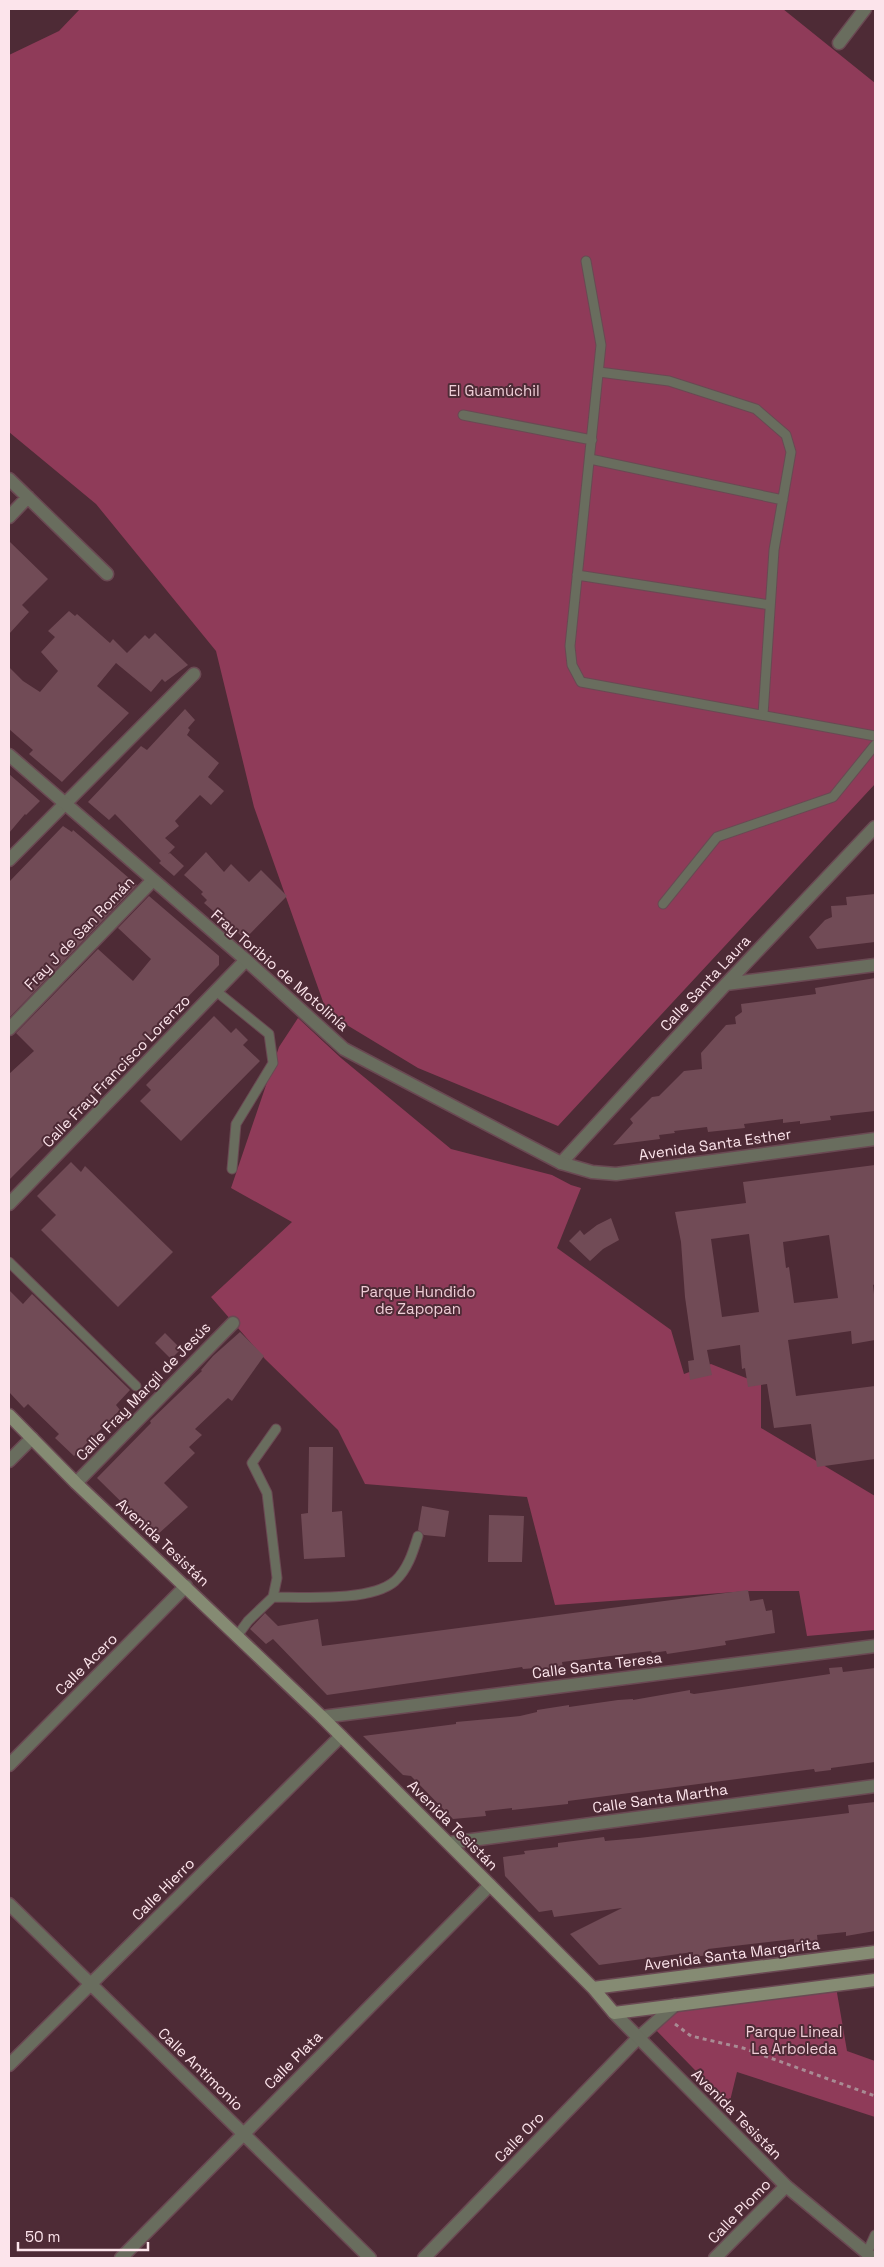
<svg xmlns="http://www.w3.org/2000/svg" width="884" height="2267" viewBox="0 0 884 2267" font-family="'Space Grotesk',sans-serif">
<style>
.green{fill:#8f3b59}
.building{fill:#714b56;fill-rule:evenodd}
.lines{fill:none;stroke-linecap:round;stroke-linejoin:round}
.service-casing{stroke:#6a4953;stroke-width:11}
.pedestrian-casing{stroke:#6a4953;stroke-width:15}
.minor-casing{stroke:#6a4953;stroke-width:15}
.tertiary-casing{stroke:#6a4953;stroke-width:15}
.secondary-casing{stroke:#6a4953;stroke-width:15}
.path{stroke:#a98b94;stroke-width:3;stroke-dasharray:4 4;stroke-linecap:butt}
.service{stroke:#696d5e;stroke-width:9}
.pedestrian{stroke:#696d5e;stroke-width:12}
.minor{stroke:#696d5e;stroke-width:12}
.tertiary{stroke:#696d5e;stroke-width:12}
.secondary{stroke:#858b73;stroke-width:12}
.labels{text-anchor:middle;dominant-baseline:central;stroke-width:4;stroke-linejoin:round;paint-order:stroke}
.park-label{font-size:15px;fill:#efced7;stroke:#4e2b36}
.street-label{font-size:15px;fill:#fce4eb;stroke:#4e2b36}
</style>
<rect width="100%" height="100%" fill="#4e2b36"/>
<path class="green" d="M80,9H783L875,83V784L558,1126L418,1068L327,1013L254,807L216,651L96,504L9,432V55L59,31Z
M298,1018L341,1058L451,1149L552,1175L571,1185L581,1188L557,1248L671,1330L684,1374L711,1364L761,1384V1428L875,1496V1630L807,1636L799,1591H749L555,1605L527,1497L365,1484L338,1430L265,1359L211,1297L292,1222L231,1188L279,1047Z
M836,1987L847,2051L875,2061V2117L737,2072L729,2105L654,2028L684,2005Z"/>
<path class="building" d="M9,541L48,579L22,605L29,612L9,634Z
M69,611L75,616L77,614L110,643L113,639L127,653L145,635L149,639L155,633L188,665L165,682L162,679L151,692L116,663L97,686L129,713L62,782L29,754L33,750L9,729V667L23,681L40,692L58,671L41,652L55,637L48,631Z
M185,709L195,720L188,728L190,730L187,735L219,763L208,777L224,791L211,805L200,795L175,821L179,826L165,838L175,847L168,854L170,853L184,866L174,876L159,863L161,861L115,814L109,820L88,802L141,746L147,750Z
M9,774L40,801L26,815L25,814L9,833Z
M63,826L72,832L73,830L137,885L9,1018V882Z
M206,852L224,872L231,864L249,882L261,870L287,896L245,939L204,903L207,900L201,894L203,892L184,875Z
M875,894V942L817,949L809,937L825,920L832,917L831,906L847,905L846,897Z
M149,896L219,956V965L129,1057L130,1058L9,1180V1074L34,1051L16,1033L98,949L133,981L151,959L118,928Z
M875,978V1089H874L875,1111L830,1116L831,1120L800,1124V1121L783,1123V1119L744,1124L745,1128L708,1132L707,1127L674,1131L675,1133L659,1135L660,1139L613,1145L633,1123L630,1119L652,1097L659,1096L684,1071L702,1069L701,1053L726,1025L736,1024L735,1017L742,1012L741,1004L816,994L815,988Z
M214,1016L231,1033L236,1028L248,1040L243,1045L260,1061L181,1141L140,1101L151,1090L146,1085Z
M71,1162L81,1172L85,1166L173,1252L118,1307L41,1230L56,1215L37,1196Z
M875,1165V1284L873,1285L875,1303V1340L852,1344L851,1331L788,1340L796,1396L875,1386V1459L817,1467L811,1424L774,1428L767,1384L748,1387L745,1368L742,1369L740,1345L707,1350L712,1375L690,1380L688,1361L694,1360L685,1297L681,1242L675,1212L746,1203L743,1182ZM749,1234L759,1312L722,1317L711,1239ZM829,1235L838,1298L794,1303L789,1267L786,1268L783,1242Z
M611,1218L619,1240L603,1249L590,1261L569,1241L580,1230L584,1235L597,1225Z
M9,1290L23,1304L32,1294L130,1390L116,1405L120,1410L74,1456L55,1438L59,1434L28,1404L24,1408L9,1392Z
M240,1332L264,1356L232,1401L228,1398L195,1429L202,1435L189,1447L195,1453L164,1483L188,1507L156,1536L97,1478L151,1423L150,1421L202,1371L201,1370L213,1356Z
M165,1333L181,1349L171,1359L155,1343Z
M309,1447H333L332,1512L342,1511L345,1557L304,1559L301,1514L308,1513Z
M422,1506L449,1511L445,1537L424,1535L418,1530Z
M489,1515L524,1516L522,1562H488Z
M748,1590L750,1601L763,1599L766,1611L772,1610L775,1633L725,1641L726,1645L667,1654L666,1651L652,1653L651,1651L562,1662L563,1668L536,1671L535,1668L523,1669L522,1667L327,1695L273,1639L266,1644L250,1629L265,1613L278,1626L318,1619L322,1646Z
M842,1667L843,1672L875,1668V1762L831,1768V1770L815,1772L814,1769L568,1801V1804L512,1810V1808L485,1811L486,1816L453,1819L411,1776L403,1775L363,1736L456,1724V1722L520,1716L537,1712V1710L569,1705V1707L618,1700L633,1699V1700L690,1690V1693L694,1694L830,1674L829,1668Z
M875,1802V1931L846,1936V1932L817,1935L818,1944L805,1945L804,1942L794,1944V1939L708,1949L709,1955L693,1957V1952L599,1965L570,1934L622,1908L554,1917L552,1910L539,1912L505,1876L503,1857L525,1854L524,1851L558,1847V1843L604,1837L605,1841L639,1838L825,1816L849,1813L848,1805Z"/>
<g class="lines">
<defs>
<path id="service" d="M586,261L601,345L570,646L572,665L581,682L875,736
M599,372L669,381L756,409L786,435L791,452L774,550L763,715
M463,415L592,440
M590,459L783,500
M577,575L770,605
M663,904L717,837L833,797L875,745
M216,991L269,1034L273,1063L236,1124L232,1169
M9,1262L136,1386
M273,1597C304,1597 371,1602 395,1581C408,1569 413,1552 418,1536
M237,1636L248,1621L273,1597L277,1578L267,1493L252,1463L276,1429
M867,2253L875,2235"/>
<path id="pedestrian" d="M839,43L865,9"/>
<path id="minor" d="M9,479L107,574
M9,517L28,497
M9,860L194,674
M726,984L875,965
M9,1029L152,881
M561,1163L726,984L875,827
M9,1204L246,960
M9,1461L32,1438
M76,1483L233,1323
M322,1717L875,1646
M9,1765L186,1586
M449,1843L875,1786
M9,1904L370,2258
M9,2065L341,1736
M121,2258L490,1885
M424,2258L638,2038L675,2005
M715,2258L786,2186"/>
<path id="tertiary" d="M9,755L246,960L344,1049L561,1163L592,1172L616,1174L875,1139
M614,2013L786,2186L873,2258"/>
<path id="secondary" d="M9,1415L76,1483L322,1717L593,1988L614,2013L875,1980
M593,1988L875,1952"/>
</defs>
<use href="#service" class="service-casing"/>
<use href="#pedestrian" class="pedestrian-casing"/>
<use href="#minor" class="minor-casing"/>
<use href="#tertiary" class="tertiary-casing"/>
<use href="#secondary" class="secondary-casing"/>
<path class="path" d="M675,2024L691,2036L743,2048L875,2096"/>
<use href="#service" class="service"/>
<use href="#pedestrian" class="pedestrian"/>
<use href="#minor" class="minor"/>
<use href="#tertiary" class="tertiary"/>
<use href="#secondary" class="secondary"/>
</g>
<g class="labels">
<g class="park-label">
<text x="494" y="390">El Guamúchil</text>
<text x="418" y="1291">Parque Hundido<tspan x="418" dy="17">de Zapopan</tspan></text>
<text x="794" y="2031">Parque Lineal<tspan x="794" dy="17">La Arboleda</tspan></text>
</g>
<g class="street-label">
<text transform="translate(79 933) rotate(-46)">Fray J de San Román</text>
<text transform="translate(280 970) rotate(41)">Fray Toribio de Motolinía</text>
<text transform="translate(705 983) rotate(-47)">Calle Santa Laura</text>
<text transform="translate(116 1071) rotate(-46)">Calle Fray Francisco Lorenzo</text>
<text transform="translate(715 1144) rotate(-8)">Avenida Santa Esther</text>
<text transform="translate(143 1391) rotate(-46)">Calle Fray Margil de Jesús</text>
<text transform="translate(163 1542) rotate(43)">Avenida Tesistán</text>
<text transform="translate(86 1664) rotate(-45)">Calle Acero</text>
<text transform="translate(597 1665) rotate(-7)">Calle Santa Teresa</text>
<text transform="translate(660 1798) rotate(-8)">Calle Santa Martha</text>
<text transform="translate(453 1825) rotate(45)">Avenida Tesistán</text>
<text transform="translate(163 1889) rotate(-45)">Calle Hierro</text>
<text transform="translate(732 1954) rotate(-7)">Avenida Santa Margarita</text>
<text transform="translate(293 2060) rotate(-45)">Calle Plata</text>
<text transform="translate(201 2069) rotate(44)">Calle Antimonio</text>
<text transform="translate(737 2114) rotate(45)">Avenida Tesistán</text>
<text transform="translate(519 2137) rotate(-46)">Calle Oro</text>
<text transform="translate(739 2211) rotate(-46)">Calle Plomo</text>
</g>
</g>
<rect width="884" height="2267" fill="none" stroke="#fce4eb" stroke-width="20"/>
<path d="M18 2242v8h130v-8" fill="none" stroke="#fce4eb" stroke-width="2.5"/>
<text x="25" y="2242" font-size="15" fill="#fce4eb" stroke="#4e2b36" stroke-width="4" paint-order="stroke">50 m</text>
</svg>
